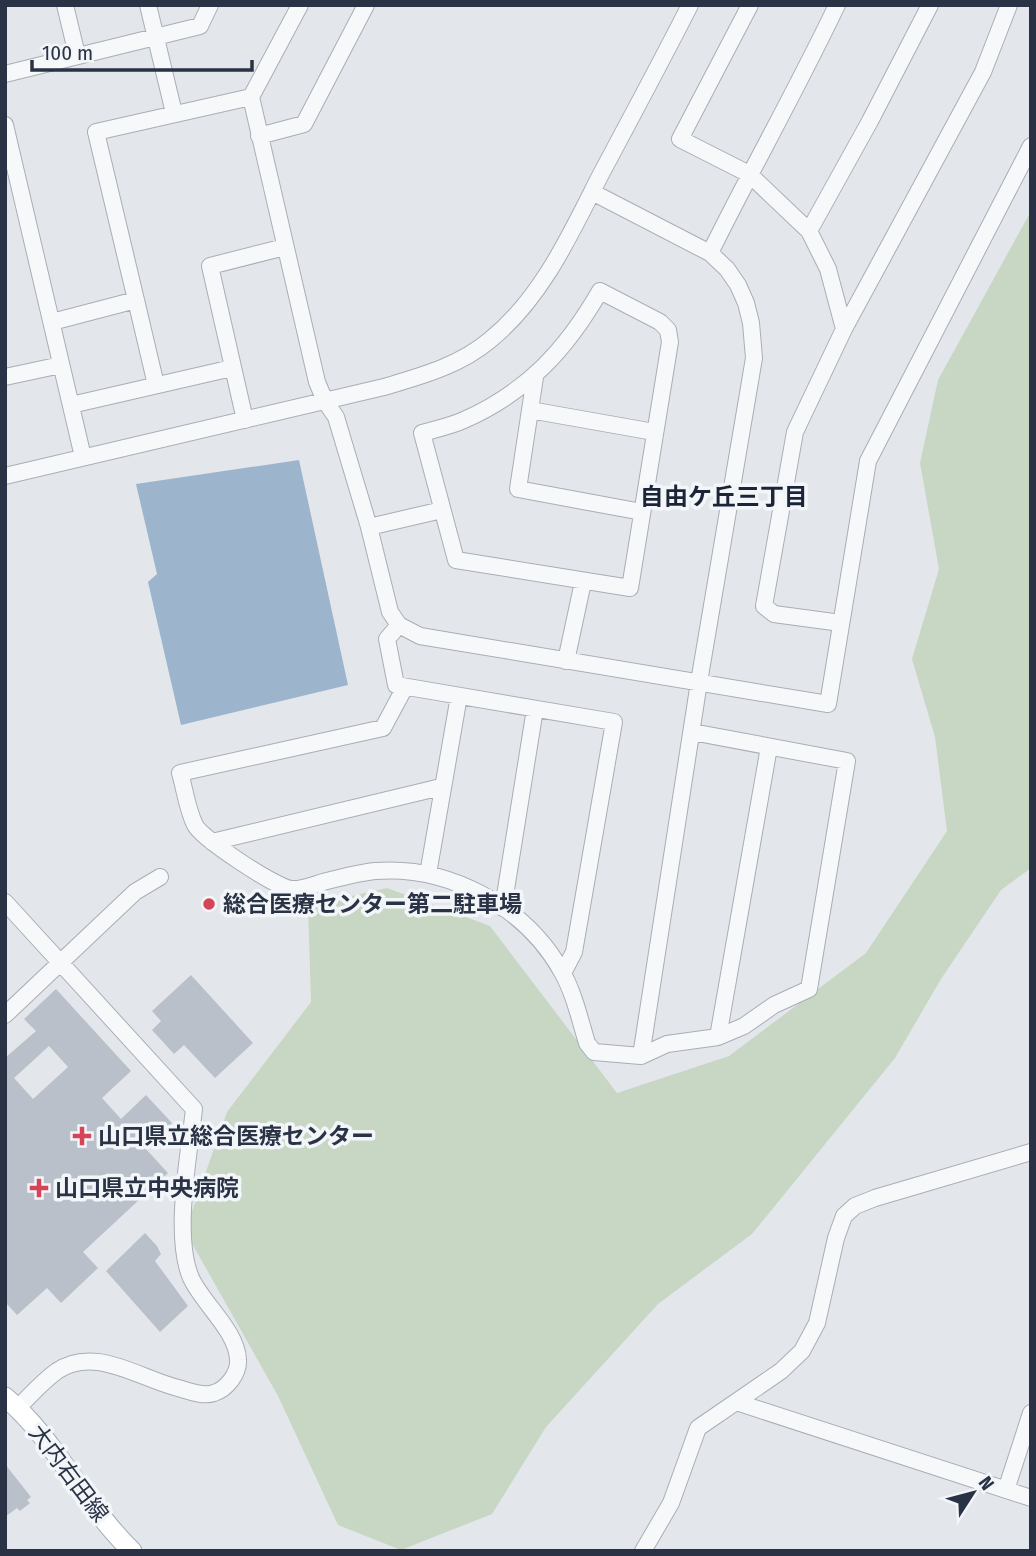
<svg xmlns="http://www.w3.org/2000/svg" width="1036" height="1556" viewBox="0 0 1036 1556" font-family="'Fira Sans Condensed','Noto Sans JP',sans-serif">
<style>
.green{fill:#c8d6c4}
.water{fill:#9db4cd}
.building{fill:#bac0ca;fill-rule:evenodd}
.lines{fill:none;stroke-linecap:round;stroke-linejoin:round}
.minor-casing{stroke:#a8adb7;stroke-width:18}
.major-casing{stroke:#a2abb9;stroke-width:21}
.minor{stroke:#f7f8fa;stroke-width:16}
.major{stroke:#fff;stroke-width:19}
.poi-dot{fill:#d64457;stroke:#f3f6f9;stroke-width:2.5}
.labels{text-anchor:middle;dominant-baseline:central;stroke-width:7;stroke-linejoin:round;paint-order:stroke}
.poi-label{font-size:23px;font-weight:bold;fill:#2a3346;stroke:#f3f6f9;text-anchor:start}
.street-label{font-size:23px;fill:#2a3346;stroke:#f3f6f9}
.neighbourhood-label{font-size:24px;font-weight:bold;fill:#1c2437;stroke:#f3f6f9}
</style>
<rect width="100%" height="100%" fill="#e3e7ec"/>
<path class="green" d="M1031,211V868L1001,890L941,979L895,1058L752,1234L658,1304L546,1427L492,1514L401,1550L338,1525L278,1396L185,1231L227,1112L311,1002L308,906L387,888L490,926L617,1093L729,1056L866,953L947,831L935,737L912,659L939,569L920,463L938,380Z"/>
<path class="water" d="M299,460L348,685L181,725L148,582L157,574L136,484Z"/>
<path class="building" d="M191,975L253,1043L215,1078L184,1045L174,1054L152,1030L161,1021L152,1011Z
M56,989L131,1071L102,1098L121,1119L146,1095L172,1123L145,1148L168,1173L83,1252L98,1268L61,1303L47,1288L17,1315L5,1302V1058L36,1031L24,1019ZM49,1046L68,1067L33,1099L14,1078Z
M145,1233L157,1246L161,1254L155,1261L188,1306L160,1332L106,1271Z
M5,1464L31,1497L27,1500L30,1503L20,1511L17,1508L5,1517Z"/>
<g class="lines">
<defs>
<path id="minor" d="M65,5L77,55
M148,5L174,113
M300,5L251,97L317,382L325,401L336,417L369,527L390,612L399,625L420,636L828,704L868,461L1031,146
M750,5L680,139L749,174L809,231L828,269L844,329
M5,74L200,26L210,5
M5,125L83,457
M259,136L304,124L366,5
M592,192L710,253L727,269L738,285L746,303L751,323L754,358L699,682L641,1056
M809,231L870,121L930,5
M710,253C751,170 797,89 837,5
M600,291L660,322L668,330L670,342L630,588L456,560L422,433C436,429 451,426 464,420C527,392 566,350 600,291Z
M136,300L156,385
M52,322L136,300L96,132L251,97
M5,377L61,365
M535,377L518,489L642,512
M71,405L232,368
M530,410L654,432
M245,420L210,266L285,247
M5,476L384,387C421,376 459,366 490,340C542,298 571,233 601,174C631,118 661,62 690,5
M369,527L442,510
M841,623L774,614L764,606L795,432L844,329L983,72L1009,5
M399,625L387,639L396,685L614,722L574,952L563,973
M566,661L583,582
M405,687L383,728L180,773C185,790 187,809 195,825C201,838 275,887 291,889C301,890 313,885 323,882C339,878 357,873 375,871C449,865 526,907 562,972C574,993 580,1020 587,1043L594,1052L641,1056L667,1044L718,1037L744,1026L774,1005L809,989L847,761L692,732
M212,842L441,787
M428,874L459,696
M5,902L194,1109C189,1155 173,1236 191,1278C203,1304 237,1331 238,1360C239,1373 227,1389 214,1393C203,1397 189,1391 178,1388C140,1379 95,1345 57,1371C42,1382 30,1395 18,1408
M503,908L535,709
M5,1015L135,892L160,877
M718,1037L769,747
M736,1402L1031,1498
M1006,1490L1031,1413
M643,1551L671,1503L698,1428L781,1371L802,1351L817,1323L836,1238L844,1216L855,1206L875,1198L1031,1152"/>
<path id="major" d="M5,1397C57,1441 83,1504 132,1551"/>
</defs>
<use href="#minor" class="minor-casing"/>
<use href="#major" class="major-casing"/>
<use href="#minor" class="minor"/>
<use href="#major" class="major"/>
</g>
<g class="poi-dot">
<circle cx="209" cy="904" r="7"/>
<path d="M78.5 1125.5h7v7h7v7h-7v7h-7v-7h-7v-7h7z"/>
<path d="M35.5 1177.5h7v7h7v7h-7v7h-7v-7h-7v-7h7z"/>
</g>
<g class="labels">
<g class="poi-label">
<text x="223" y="904">総合医療センター第二駐車場</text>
<text x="98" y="1136">山口県立総合医療センター</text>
<text x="55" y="1188">山口県立中央病院</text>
</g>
<g class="street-label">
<text transform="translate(69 1473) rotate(53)">大内右田線</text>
</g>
<g class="neighbourhood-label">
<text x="724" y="497">自由ケ丘三丁目</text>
</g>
</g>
<rect width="1036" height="1556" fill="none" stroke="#2a3346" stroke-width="14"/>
<g transform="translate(973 1493) rotate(54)" stroke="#f3f6f9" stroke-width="5" paint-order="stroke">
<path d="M0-5L12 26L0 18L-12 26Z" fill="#2a3346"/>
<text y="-10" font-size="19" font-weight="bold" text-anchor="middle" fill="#2a3346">N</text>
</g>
<path d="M32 60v10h220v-10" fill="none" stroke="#2a3346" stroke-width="3.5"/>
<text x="42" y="60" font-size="21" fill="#2a3346" stroke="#f3f6f9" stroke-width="5" paint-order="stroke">100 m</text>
</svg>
